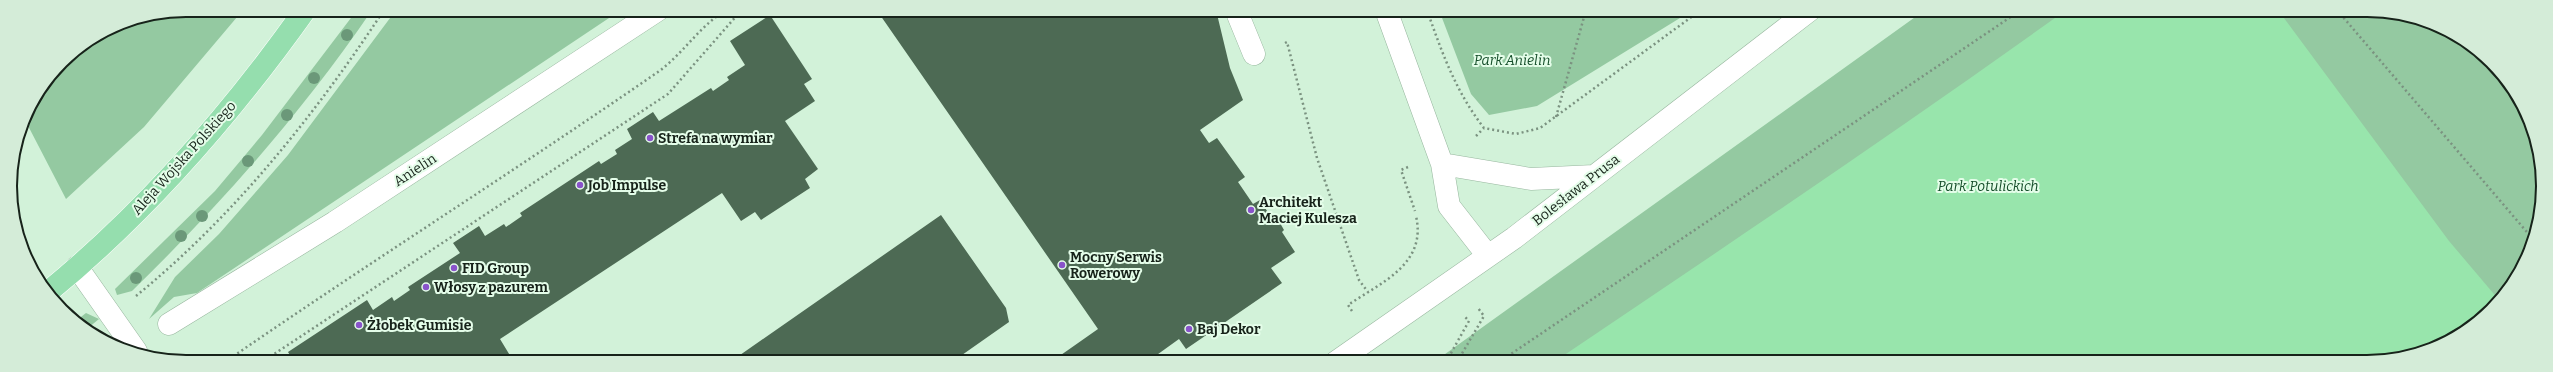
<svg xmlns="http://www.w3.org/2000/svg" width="2553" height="372" viewBox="0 0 2553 372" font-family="Bitter,serif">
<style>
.green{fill:#94c9a1}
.water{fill:#98e5ac}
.building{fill:#4d6a54}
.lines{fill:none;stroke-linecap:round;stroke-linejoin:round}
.minor-casing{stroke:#97b69e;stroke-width:23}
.major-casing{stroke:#fff;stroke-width:23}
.path{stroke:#7b9280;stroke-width:2.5;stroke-dasharray:2 3;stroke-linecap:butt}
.minor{stroke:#fff;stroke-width:22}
.major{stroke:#95deae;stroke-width:22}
.tree{fill:#6b9879}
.poi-dot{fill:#8953ca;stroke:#e4fde9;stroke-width:1.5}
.labels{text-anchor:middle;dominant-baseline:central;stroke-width:4;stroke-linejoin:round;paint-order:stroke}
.park-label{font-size:14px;font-style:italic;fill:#164f2b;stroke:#e4fde9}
.poi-label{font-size:14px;font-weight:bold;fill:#17231a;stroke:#e4fde9;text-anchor:start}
.street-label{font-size:14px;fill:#17231a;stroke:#e4fde9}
.rim{fill:none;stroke:#17231a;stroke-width:2}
</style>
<rect width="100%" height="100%" fill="#d2f2d9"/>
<path class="green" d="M186,10H243L144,127L66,199L24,118L62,61L119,23Z
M357,10H372C301,114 222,203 132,291L117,295L115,289L215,191L262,135Z
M396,10H621L197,293L174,297L149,319L175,277L219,234L288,155Z
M1439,10H1693L1537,106L1489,115L1471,94Z
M1925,10H2379L2445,28L2499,70L2534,130L2543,198L2525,264L2492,310L2445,344L2379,362H1434Z
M86,313L99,319L88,328L77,320Z"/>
<path class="water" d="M2066,10H2278L2449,241L2499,300L2492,310L2445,344L2379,362H1554C1726,246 1898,131 2066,10Z"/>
<path class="building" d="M880,10H1216L1230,68L1243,100L1200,130L1209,143L1217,138L1245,177L1238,182L1253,204L1260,200L1276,225L1280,223L1284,230L1282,232L1295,252L1271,268L1282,283L1186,349L1179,339L1147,362H1051L1098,329L878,12Z
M770,15L812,79L804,84L815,101L785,121L818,169L805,179L810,188L761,220L755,212L741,221L722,193L500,339L514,362H294L288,352L367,300L373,310L392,297L394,301L410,290L408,287L460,253L453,243L479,226L485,236L504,224L506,227L522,216L520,213L599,161L601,164L617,154L615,150L632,139L627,129L653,112L659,121L711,88L713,91L729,80L727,77L745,65L730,41Z
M941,215L1006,308L1009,322L952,362H730Z"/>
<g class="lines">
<defs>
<path id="minor" d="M1236,10L1254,54
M1386,10L1442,164L1449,206L1488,256
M1442,164L1531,179L1594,176
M77,267L136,351
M169,324L335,222L658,10
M1336,362L1514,238L1810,10"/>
<path id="major" d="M48,292C147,211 231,114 305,10"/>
</defs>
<use href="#minor" class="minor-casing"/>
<use href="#major" class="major-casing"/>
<path class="path" d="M1427,10C1442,53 1456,92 1484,128L1516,134L1540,128L1701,10
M2337,10L2532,238
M1285,43L1287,42L1317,158L1359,280L1368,292
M1556,117L1586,10
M1476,136L1484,128
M1408,167L1401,170L1415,211
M136,296C234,216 315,115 384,10
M1352,311L1348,305C1382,282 1427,264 1416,216
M171,356L175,362
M225,362C367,264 513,172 655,74C682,56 698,27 726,10
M262,362L668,94L739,13L737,10
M1446,362L1469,321L1465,317
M1457,362L1484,316L1478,308
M1499,362L2021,10"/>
<use href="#minor" class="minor"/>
<use href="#major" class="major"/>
</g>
<g class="tree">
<circle cx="347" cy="35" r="6"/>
<circle cx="314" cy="78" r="6"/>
<circle cx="287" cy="115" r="6"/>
<circle cx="248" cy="161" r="6"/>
<circle cx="202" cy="216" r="6"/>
<circle cx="181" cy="236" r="6"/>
<circle cx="136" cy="278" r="6"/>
</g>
<g class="poi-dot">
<circle cx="650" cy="138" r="4"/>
<circle cx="580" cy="185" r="4"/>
<circle cx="1251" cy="210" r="4"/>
<circle cx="1062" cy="265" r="4"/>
<circle cx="454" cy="268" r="4"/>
<circle cx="426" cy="287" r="4"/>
<circle cx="359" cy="325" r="4"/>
<circle cx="1189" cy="329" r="4"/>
</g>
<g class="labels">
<g class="park-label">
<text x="1512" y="60">Park Anielin</text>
<text x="1988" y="186">Park Potulickich</text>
</g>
<g class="poi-label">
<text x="658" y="138">Strefa na wymiar</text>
<text x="588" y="185">Job Impulse</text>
<text x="1259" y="202">Architekt<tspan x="1259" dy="16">Maciej Kulesza</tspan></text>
<text x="1070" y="257">Mocny Serwis<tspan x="1070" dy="16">Rowerowy</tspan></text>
<text x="462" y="268">FID Group</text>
<text x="434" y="287">Włosy z pazurem</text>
<text x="367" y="325">Żłobek Gumisie</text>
<text x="1197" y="329">Baj Dekor</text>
</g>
<g class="street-label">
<text transform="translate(184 158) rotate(-48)">Aleja Wojska Polskiego</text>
<text transform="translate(415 170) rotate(-33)">Anielin</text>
<text transform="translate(1576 190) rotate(-38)">Bolesława Prusa</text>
</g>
</g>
<path d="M0 0H2553V372H0ZM186 17H2367A169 169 0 0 1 2536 186V186A169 169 0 0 1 2367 355H186A169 169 0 0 1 17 186V186A169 169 0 0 1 186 17Z" fill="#d4ecd8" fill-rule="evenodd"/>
<path class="rim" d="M186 17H2367A169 169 0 0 1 2536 186V186A169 169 0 0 1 2367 355H186A169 169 0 0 1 17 186V186A169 169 0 0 1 186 17Z"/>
</svg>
